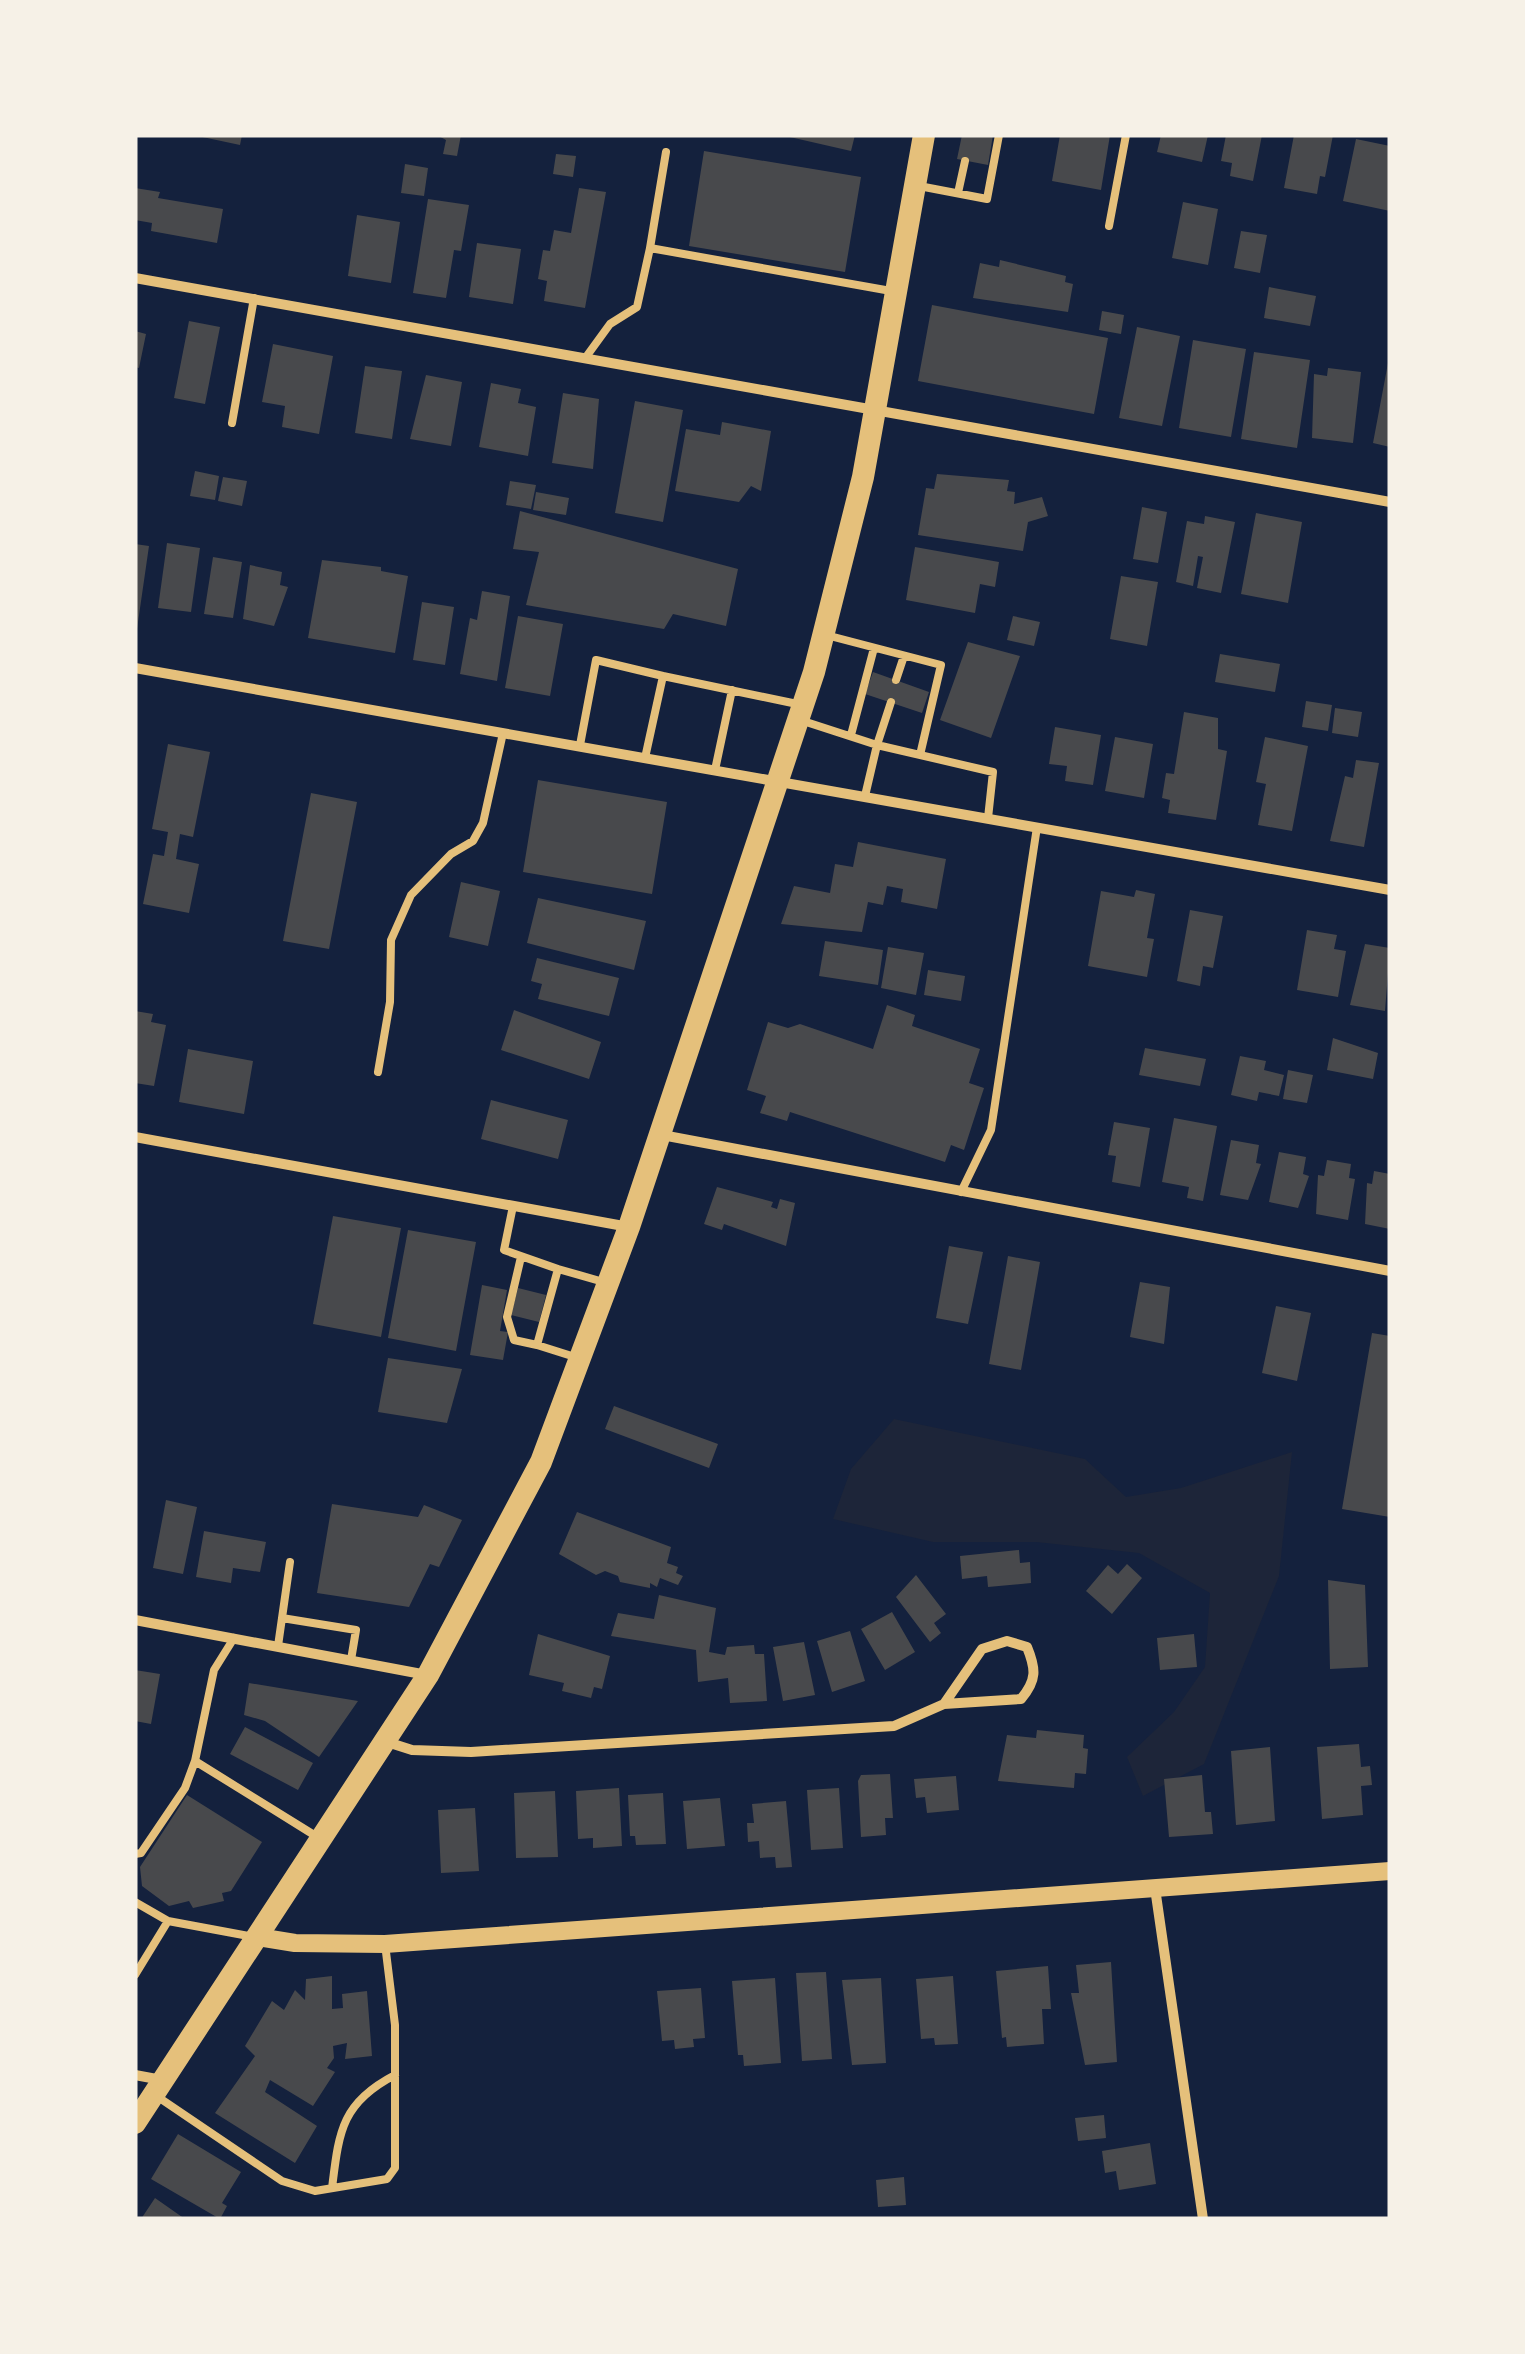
<svg xmlns="http://www.w3.org/2000/svg" width="1525" height="2354" viewBox="0 0 1525 2354" font-family="'Titillium Web',sans-serif">
<style>
.green{fill:#1d2539}
.building{fill:#48494c}
.lines{fill:none;stroke-linecap:round;stroke-linejoin:round}
.service{stroke:#e5c07b;stroke-width:8}
.minor{stroke:#e5c07b;stroke-width:10}
.tertiary{stroke:#e5c07b;stroke-width:18}
.primary{stroke:#e5c07b;stroke-width:22}
</style>
<rect width="100%" height="100%" fill="#14213d"/>
<path class="green" d="M894,1419L1085,1459L1126,1497L1181,1488L1292,1452L1279,1576L1204,1764L1143,1796L1127,1757L1174,1712L1205,1667L1210,1593L1139,1553L1036,1542H933L833,1519L851,1469Z"/>
<path class="building" d="M193,135H242L240,145Z
M437,135H461L457,156L443,154L446,140Z
M781,135H855L851,151Z
M962,135H993L988,165L957,159Z
M1060,135H1110L1101,190L1052,181Z
M1161,135H1208L1202,162L1157,152Z
M1226,135H1262L1253,181L1230,176L1232,163L1221,161Z
M1294,135H1333L1325,177L1320,176L1317,194L1284,188Z
M1356,139L1390,146V211L1343,201Z
M704,151L861,177L845,272L689,246Z
M556,154L576,156L573,177L553,174Z
M405,164L428,168L424,196L401,193Z
M135,188L160,192L158,198L223,209L217,243L151,231L152,223L135,220Z
M579,188L606,192L585,308L544,301L547,281L538,279L543,250L550,251L554,230L571,233Z
M428,199L469,205L461,251L454,250L446,298L413,293Z
M1183,202L1218,209L1208,265L1172,258Z
M357,215L400,222L391,283L348,276Z
M1241,231L1267,235L1260,273L1234,268Z
M477,243L521,249L513,304L469,297Z
M1000,260L1066,276L1065,282L1073,284L1068,312L973,298L980,263L999,267Z
M1269,287L1316,296L1310,326L1264,318Z
M932,305L1108,338L1094,414L918,381Z
M1102,311L1124,315L1121,334L1099,330Z
M189,321L220,327L205,404L174,398Z
M1137,327L1180,336L1162,426L1119,418Z
M135,331L146,334L139,368L135,367Z
M1193,340L1246,349L1231,437L1179,428Z
M273,344L333,356L319,434L282,427L285,406L262,402Z
M1254,352L1310,360L1297,448L1241,439Z
M1388,363H1390V447L1373,443Z
M365,366L402,371L392,439L355,433Z
M1328,368L1361,372L1353,443L1312,438L1314,374L1327,376Z
M426,375L462,382L451,446L410,439Z
M491,383L521,389L518,403L536,407L528,456L479,447Z
M563,393L599,399L593,469L552,463Z
M635,401L683,410L663,522L615,513Z
M722,422L771,431L761,491L751,486L739,502L675,491L686,429L720,435Z
M195,471L219,476L215,500L190,496Z
M937,474L1009,480L1007,491L1015,492L1014,504L1042,497L1048,516L1028,522L1023,551L918,535L926,488L934,489Z
M223,477L247,481L242,506L218,501Z
M510,481L536,485L531,509L506,505Z
M536,492L569,498L566,515L533,510Z
M1142,507L1167,512L1158,563L1133,559Z
M520,511L738,569L726,626L673,614L664,629L526,605L539,552L513,549Z
M1256,513L1302,522L1288,603L1241,594Z
M1205,516L1235,522L1221,593L1197,588L1203,557L1198,556L1193,586L1176,582L1187,521L1204,524Z
M167,543L200,548L191,612L158,608Z
M135,544L149,546L137,629H135Z
M915,547L999,562L995,587L980,584L975,613L906,600Z
M213,557L242,562L233,618L204,614Z
M322,560L381,567V571L408,576L395,653L308,638Z
M250,565L282,572L280,585L288,587L274,626L243,619Z
M1121,576L1158,582L1147,646L1110,639Z
M482,591L510,596L497,681L460,674L470,618L477,620Z
M422,602L454,607L445,665L413,660Z
M518,616L563,624L550,696L505,688Z
M1013,616L1040,622L1034,646L1007,640Z
M968,642L1020,656L991,738L940,720Z
M1220,654L1280,664L1275,692L1215,682Z
M873,672L929,692L922,713L865,694Z
M1306,701L1332,705L1328,731L1302,727Z
M1335,708L1362,712L1358,737L1332,733Z
M1184,712L1218,718V749L1227,751L1216,820L1168,813L1170,800L1162,798L1166,773L1174,774Z
M1055,727L1101,735L1093,785L1065,781L1067,766L1049,764Z
M1115,737L1153,744L1144,798L1105,791Z
M1265,737L1308,746L1292,831L1258,825L1266,784L1256,782Z
M168,744L210,752L193,837L180,834L176,859L199,864L189,913L143,904L153,854L164,856L168,832L152,829Z
M1356,760L1379,763L1364,847L1330,841L1345,776L1353,778Z
M538,780L667,802L652,894L523,872Z
M311,793L357,802L329,949L283,941Z
M858,842L946,859L937,909L901,902L903,889L887,886L883,905L868,902L862,932L781,924L794,886L830,893L835,864L853,867Z
M461,882L500,891L488,946L449,937Z
M1136,890L1155,894L1147,938L1154,939L1147,977L1088,966L1101,891L1134,897Z
M538,898L646,921L634,970L527,943Z
M1190,910L1223,916L1213,968L1203,966L1200,986L1177,981Z
M1307,930L1337,935L1334,949L1346,951L1338,997L1297,990Z
M825,941L883,950L878,985L819,976Z
M1365,944L1390,948L1385,1011L1350,1005Z
M888,947L924,953L916,995L881,988Z
M537,958L619,978L609,1016L538,999L542,984L531,981Z
M928,970L965,976L961,1001L924,995Z
M887,1005L915,1015L912,1026L980,1049L969,1083L984,1088L964,1150L951,1145L945,1162L790,1112L787,1121L760,1113L766,1096L747,1090L768,1022L788,1028L800,1024L873,1049Z
M514,1010L601,1042L589,1079L501,1050Z
M135,1011L153,1014L151,1022L166,1025L154,1086L135,1083Z
M1333,1038L1378,1053L1373,1079L1327,1070Z
M1145,1048L1206,1059L1200,1086L1139,1075Z
M188,1049L253,1061L244,1114L179,1102Z
M1240,1056L1266,1061L1264,1070L1284,1075L1279,1096L1259,1092L1257,1101L1231,1095Z
M1288,1070L1313,1075L1307,1103L1283,1099Z
M491,1100L568,1120L558,1159L481,1139Z
M1174,1118L1217,1126L1203,1201L1187,1198L1189,1187L1162,1182Z
M1114,1122L1150,1128L1140,1187L1112,1182L1116,1156L1108,1155Z
M1231,1140L1259,1145L1256,1163L1261,1164L1248,1200L1220,1195Z
M1279,1152L1306,1157L1303,1174L1309,1176L1298,1208L1269,1202Z
M1327,1160L1351,1164L1349,1178L1355,1179L1348,1220L1316,1214L1318,1175L1324,1176Z
M1374,1171L1390,1174V1229L1365,1224L1367,1183L1372,1184Z
M717,1187L773,1202L771,1207L777,1209L780,1199L795,1203L786,1246L724,1224L722,1230L704,1224Z
M333,1216L401,1228L381,1337L313,1324Z
M408,1230L476,1242L456,1351L388,1338Z
M949,1246L983,1252L968,1324L936,1318Z
M1008,1256L1040,1262L1021,1370L989,1364Z
M1140,1282L1170,1287L1164,1344L1130,1337Z
M482,1285L507,1290L500,1331L508,1332L503,1360L470,1355Z
M518,1288L546,1295L539,1322L511,1315Z
M1276,1306L1311,1313L1297,1381L1262,1373Z
M1372,1333L1390,1336V1517L1342,1509Z
M388,1358L462,1369L447,1423L378,1412Z
M614,1406L718,1444L709,1468L605,1429Z
M166,1500L197,1507L183,1574L153,1568Z
M332,1504L418,1517L424,1505L462,1520L439,1567L430,1564L409,1607L317,1593Z
M577,1512L671,1547L667,1563L678,1567L676,1573L683,1576L678,1585L660,1578L657,1587L650,1583V1588L620,1582L618,1576L605,1571L596,1575L559,1554Z
M204,1531L266,1542L260,1572L233,1568L231,1583L196,1577Z
M1019,1550L1020,1563L1030,1562L1031,1583L988,1587L987,1576L962,1579L960,1556Z
M1127,1564L1142,1578L1112,1614L1086,1591L1108,1565L1118,1574Z
M916,1575L946,1614L934,1623L941,1633L930,1642L896,1597Z
M1328,1580L1365,1585L1368,1667L1330,1669Z
M659,1595L716,1608L709,1652L725,1655L727,1647L754,1645L755,1654H764L767,1701L730,1703L728,1678L698,1682L696,1650L611,1636L618,1613L654,1619Z
M892,1612L915,1652L885,1670L861,1629Z
M850,1631L865,1681L832,1692L817,1641Z
M538,1634L610,1656L602,1689L594,1687L591,1698L562,1691L564,1683L529,1675Z
M1194,1634L1197,1667L1160,1670L1157,1638Z
M804,1642L815,1695L783,1701L773,1647Z
M135,1670L160,1674L151,1724L135,1721Z
M249,1683L358,1701L319,1757L265,1721L244,1715Z
M245,1727L313,1763L298,1790L230,1754Z
M1037,1730L1084,1735L1083,1748L1088,1749L1086,1774L1075,1773L1074,1788L998,1781L1007,1735L1036,1738Z
M1359,1744L1361,1767L1370,1766L1372,1785L1361,1786L1363,1815L1322,1819L1317,1747Z
M1270,1747L1275,1821L1236,1825L1231,1751Z
M890,1774L893,1818H885L886,1835L861,1837L858,1781L861,1775Z
M1202,1775L1205,1812H1211L1213,1834L1169,1837L1164,1779Z
M956,1776L959,1810L927,1813L925,1797L916,1798L914,1779Z
M619,1788L622,1846L593,1848V1838L578,1839L576,1791Z
M839,1788L843,1848L811,1850L807,1790Z
M555,1791L558,1857L516,1858L514,1793Z
M663,1793L666,1844L636,1845L635,1836H630L628,1795Z
M187,1795L262,1842L231,1891L222,1893L224,1901L193,1908L189,1901L169,1906L142,1886L140,1867Z
M720,1798L725,1846L687,1849L683,1801Z
M786,1801L792,1867L776,1868L775,1857L760,1858L759,1841L748,1842L747,1823H754L752,1804Z
M475,1808L479,1871L441,1873L438,1810Z
M1111,1962L1117,2062L1085,2065L1071,1993H1079L1076,1965Z
M1048,1966L1051,2009H1042L1044,2044L1007,2047L1006,2037L1002,2038L996,1971Z
M826,1972L832,2059L802,2061L796,1973Z
M332,1976V2009L343,2008L342,1994L367,1991L372,2056L345,2059L347,2043L333,2046L334,2058L327,2068L335,2072L313,2106L270,2080L265,2092L317,2126L295,2163L215,2113L255,2056L245,2046L272,2001L284,2010L295,1990L305,2000L306,1979Z
M953,1976L958,2044L935,2045L934,2038L921,2039L916,1979Z
M775,1978L781,2063L744,2066L743,2055H738L732,1981Z
M881,1978L886,2063L852,2065L842,1980Z
M701,1988L705,2038L693,2039L694,2047L675,2049L674,2040L662,2041L657,1991Z
M1104,2115L1106,2138L1078,2141L1075,2118Z
M178,2134L241,2172L222,2203L227,2206L220,2219L151,2179Z
M1150,2143L1156,2184L1119,2190L1116,2171L1105,2173L1102,2151Z
M904,2177L906,2205L878,2207L876,2180Z
M155,2198L185,2219H141Z"/>
<g class="lines">
<path class="service" d="M919,186L987,199L999,135
M958,193L965,161
M1109,226L1126,135
M650,248L666,152
M586,357L610,324L637,307L650,248L891,291
M232,423L254,298
M826,635L941,665L920,755
M896,680L904,656
M803,721L877,745L891,702
M851,735L874,648
M580,745L596,660L663,676
M645,758L663,676L802,705
M715,770L732,690
M865,796L877,745L993,772L988,818
M378,1072L390,1002L391,940L411,895L451,854L473,841L483,823L503,733
M961,1192L991,1130L1037,827
M513,1206L504,1250L558,1269L537,1345L514,1340L507,1317L521,1257
M558,1269L607,1283
M537,1345L575,1357
M282,1618L356,1630L351,1660
M234,1638L214,1670L195,1761L319,1838
M278,1646L290,1562
M135,1854L141,1853L185,1788L195,1761
M135,1902L168,1921
M135,1975L168,1921L254,1937
M158,2097L282,2181L315,2191L387,2179L395,2168V2025L385,1944
M332,2188C339,2132 341,2103 395,2075"/>
<path class="minor" d="M135,278L1390,502
M135,668L1390,890
M662,1135L1390,1271
M135,1137L629,1227
M135,1620L427,1675
M1007,1641L1027,1647C1036,1669 1037,1680 1021,1699L944,1704L982,1649Z
M387,1742L412,1750L471,1752L894,1726L944,1704
M1155,1888L1203,2219
M135,2075L162,2080"/>
<path class="tertiary" d="M258,1937L295,1943L385,1944L1390,1871"/>
<path class="primary" d="M135,2123L428,1675L541,1462L629,1227L814,672L863,477L924,135"/>
</g>
<rect width="1525" height="2354" fill="none" stroke="#f6f1e7" stroke-width="275"/>
</svg>
